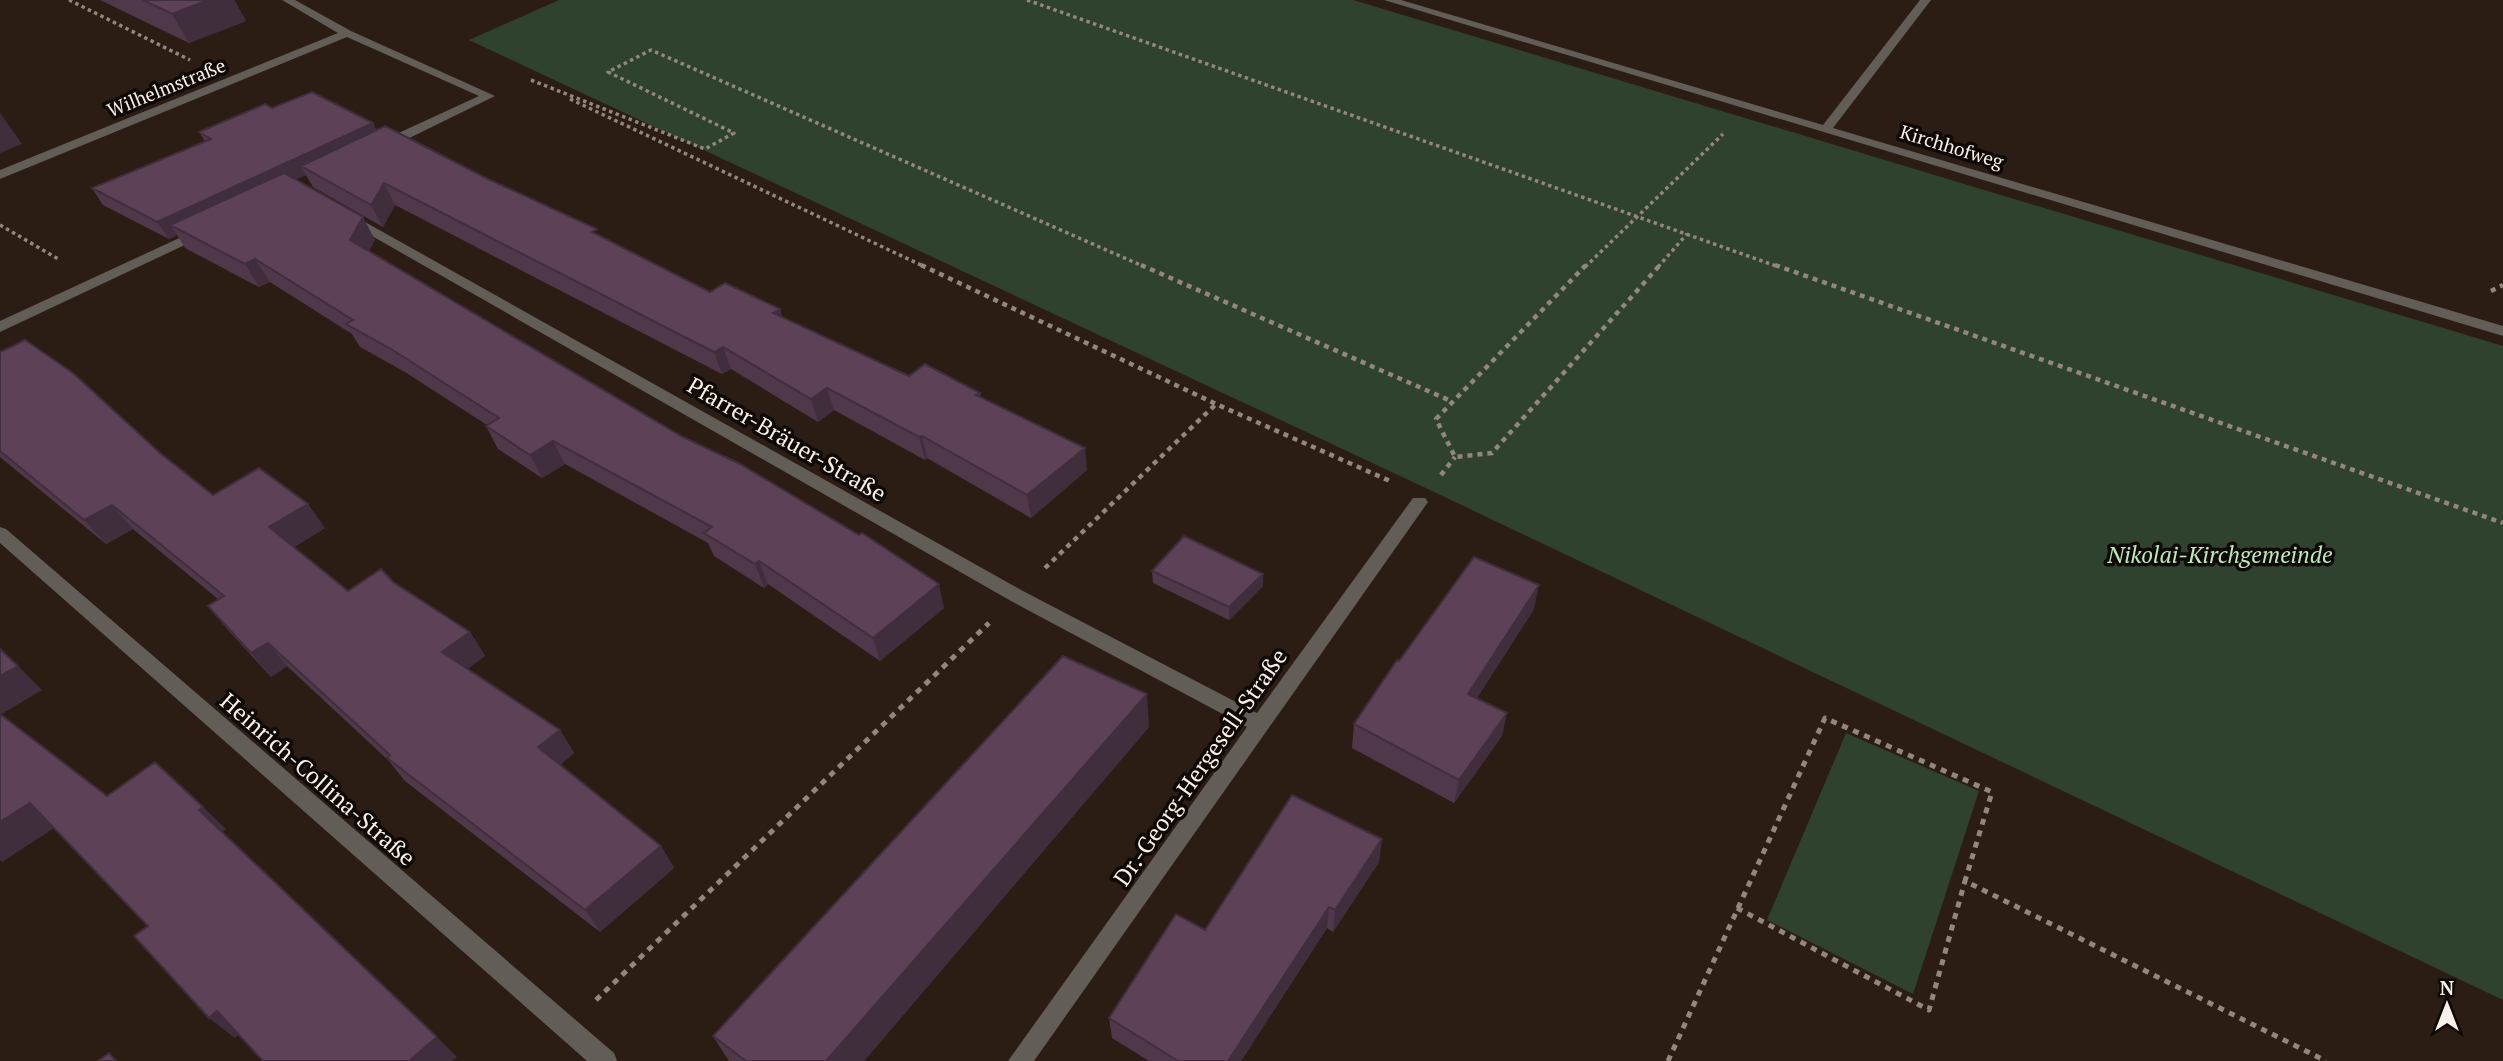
<svg xmlns="http://www.w3.org/2000/svg" width="2503" height="1061" viewBox="0 0 2503 1061" font-family="'PT Serif',serif">
<style>
.green{fill:#2f422d}
.lines{fill:none;stroke-linecap:round;stroke-linejoin:round}
.path-far2{stroke:#93867e;stroke-width:3.5;stroke-dasharray:3.5 3.5;stroke-linecap:butt}
.path-far1{stroke:#93867e;stroke-width:4.5;stroke-dasharray:5 5;stroke-linecap:butt}
.path{stroke:#93867e;stroke-width:5;stroke-dasharray:6 6;stroke-linecap:butt}
.minor{fill:#635d57;fill-rule:evenodd}
.wall{fill:#50384b}
.shaded-wall{fill:#412e3d}
.building{fill:#5d4157;stroke:#412e3d;stroke-width:2}
.labels{text-anchor:middle;dominant-baseline:central;stroke-width:7;stroke-linejoin:round;paint-order:stroke}
.far-street-label{font-size:19px;fill:#faefe9;stroke:#0f0906}
.street-label{font-size:23px;fill:#faefe9;stroke:#0f0906}
.park-label{font-size:23px;font-style:italic;fill:#bdeab9;stroke:#0f0906}
</style>
<rect width="100%" height="100%" fill="#2c1d14"/>
<path class="green" d="M559,0H1353L2503,346V1000L1430,490L469,40Z
M1846,733L1979,791L1913,994L1767,920Z"/>
<g class="lines">
<path class="path-far2" d="M69,0L190,60
M1027,0L1779,267
M531,80L705,149L734,133L608,72L651,50L1145,267
M570,99L925,267
M0,225L60,260
M1585,267L1723,134
M1658,267L1687,234"/>
<path class="path-far1" d="M921,265L1216,404L1390,481
M1141,265L1451,401
M1586,265L1436,419L1455,457L1492,453L1660,265
M1775,265L2503,523
M2491,291L2503,285
M1441,475L1455,457
M1045,568L1216,404"/>
<path class="path" d="M1737,908L1929,1010L1965,881
M596,1000L989,623
M1668,1061L1825,718L1992,792L1965,881L2326,1061"/>
<path class="minor" d="M282,0H295L351,31L495,96L389,148H379V142L479,96L347,37L0,179V170L338,33Z
M1384,0H1401L1823,125L1920,0H1931L1833,128L2503,326V336Z
M349,213L1023,591L1257,713L1413,498H1425L1428,502L1034,1061H1008L1247,727L1011,601L344,220V214Z
M201,228L206,229V235L0,332V321Z
M0,527L6,529L614,1053L617,1061H587L0,543Z"/>
</g>
<path class="wall" d="M100,0H234L246,21L189,43Z
M272,108L373,123L376,130L488,179L710,292L780,309L782,317L909,376L980,393L981,397L1087,470L1031,518L927,458L925,460L834,410L818,422L731,369L722,374L395,205L383,227L313,187L306,175L296,179L375,240L369,251L944,608L880,661L768,584L764,588L714,556L708,543L565,464L542,478L498,449L486,426L487,425L405,372L360,347L352,334L270,282L259,287L185,248L177,235L169,239L103,205L92,188L205,141L199,132Z
M0,352L160,453L213,495L325,528L294,547L348,591L393,582L470,632L485,656L467,669L560,730L574,753L560,765L661,846L674,868L600,932L405,781L388,760L287,666L271,677L228,630L208,606L218,599L133,529L106,544L0,457Z
M1152,571L1263,586L1229,620L1153,583Z
M1534,609L1477,698L1502,736L1454,803L1352,748L1354,724L1399,661Z
M1149,727L864,1061H729L713,1036Z
M1379,862L1333,932L1327,928L1241,1061H1149L1112,1038L1109,1018Z"/>
<path class="shaded-wall" d="M208,0H234L246,21L189,43L172,14Z
M0,113L22,144L0,153Z
M373,123L381,139L301,166L306,175L183,232L170,225L177,235L169,239L157,222Z
M384,183L395,205L383,227L371,205Z
M363,217L375,240L362,263L350,240Z
M255,259L270,282L259,287L245,264Z
M780,309L786,331L773,313Z
M723,347L731,369L722,374L714,352Z
M827,388L834,410L818,422L811,399Z
M922,436L927,458L925,460L919,437Z
M553,441L565,464L542,478L530,455Z
M1085,448L1087,470L1031,518L1027,495Z
M308,504L325,528L287,551L269,527Z
M112,505L133,529L106,544L84,520Z
M759,561L768,584L764,588L755,564Z
M1263,574V586L1229,620V607Z
M939,584L944,608L880,661L873,638Z
M1539,585L1534,609L1464,718L1468,694Z
M470,632L485,656L458,676L442,652Z
M268,643L287,666L271,677L251,653Z
M0,648L42,690L0,715Z
M1147,694L1149,727L864,1061H826Z
M1507,713L1502,736L1454,803L1459,780Z
M560,730L574,753L553,770L538,747Z
M30,803L57,826L2,862L0,860V822Z
M203,807L226,829L222,832L199,810Z
M1382,839L1379,862L1333,932L1335,910Z
M661,846L674,868L600,932L585,910Z
M1329,907L1327,928L1241,1061H1228Z
M217,1011L242,1032L235,1038L209,1018Z
M437,1037L457,1057L452,1061H409Z"/>
<path class="building" d="M143,0H208L172,14Z
M312,92L373,123L157,222L92,188L211,139L199,132L265,104L272,108Z
M385,126L488,179L597,229L592,232L710,292L725,283L780,309L773,313L909,376L925,364L980,393L976,395L1085,448L1027,495L922,436L919,437L827,388L811,399L723,347L714,352L384,183L371,205L301,166Z
M284,173L363,217L350,240L683,437L740,464L859,535L862,533L939,584L873,638L759,561L755,564L704,533L712,527L553,441L530,455L486,426L499,418L391,349L346,324L353,320L255,259L245,264L170,225Z
M25,340L73,373L160,453L213,495L259,468L308,504L269,527L348,591L381,569L393,582L470,632L442,652L560,730L538,747L661,846L585,910L387,758L390,755L268,643L251,653L208,606L224,596L112,505L84,520L0,451V352Z
M1184,536L1263,574L1229,607L1152,571Z
M1474,557L1539,585L1468,694L1507,713L1459,780L1354,724L1397,660L1399,661Z
M0,649L18,666L0,676Z
M1063,656L1147,694L826,1061H746L713,1036Z
M0,714L107,796L155,762L203,807L199,810L437,1037L409,1061H263L217,1011L209,1018L134,936L148,926L30,803L0,822Z
M1292,795L1382,839L1335,910L1329,907L1228,1061H1178L1109,1018L1176,914L1205,930Z
M109,1053L116,1061H98Z"/>
<g class="labels">
<g class="far-street-label">
<text transform="translate(166 87) rotate(-22)">Wilhelmstraße</text>
<text transform="translate(1952 146) rotate(17)">Kirchhofweg</text>
</g>
<g class="street-label">
<text transform="translate(787 439) rotate(30)">Pfarrer-Bräuer-Straße</text>
<text transform="translate(1200 767) rotate(-55)">Dr.-Georg-Hergesell-Straße</text>
<text transform="translate(318 779) rotate(41)">Heinrich-Collina-Straße</text>
</g>
<g class="park-label">
<text x="2220" y="554">Nikolai-Kirchgemeinde</text>
</g>
</g>
<g transform="translate(2447 1005)" stroke="#0f0906" stroke-width="5" paint-order="stroke">
<path d="M0-5L12 26L0 18L-12 26Z" fill="#faefe9"/>
<text y="-10" font-size="19" font-weight="bold" text-anchor="middle" fill="#faefe9">N</text>
</g>
</svg>
